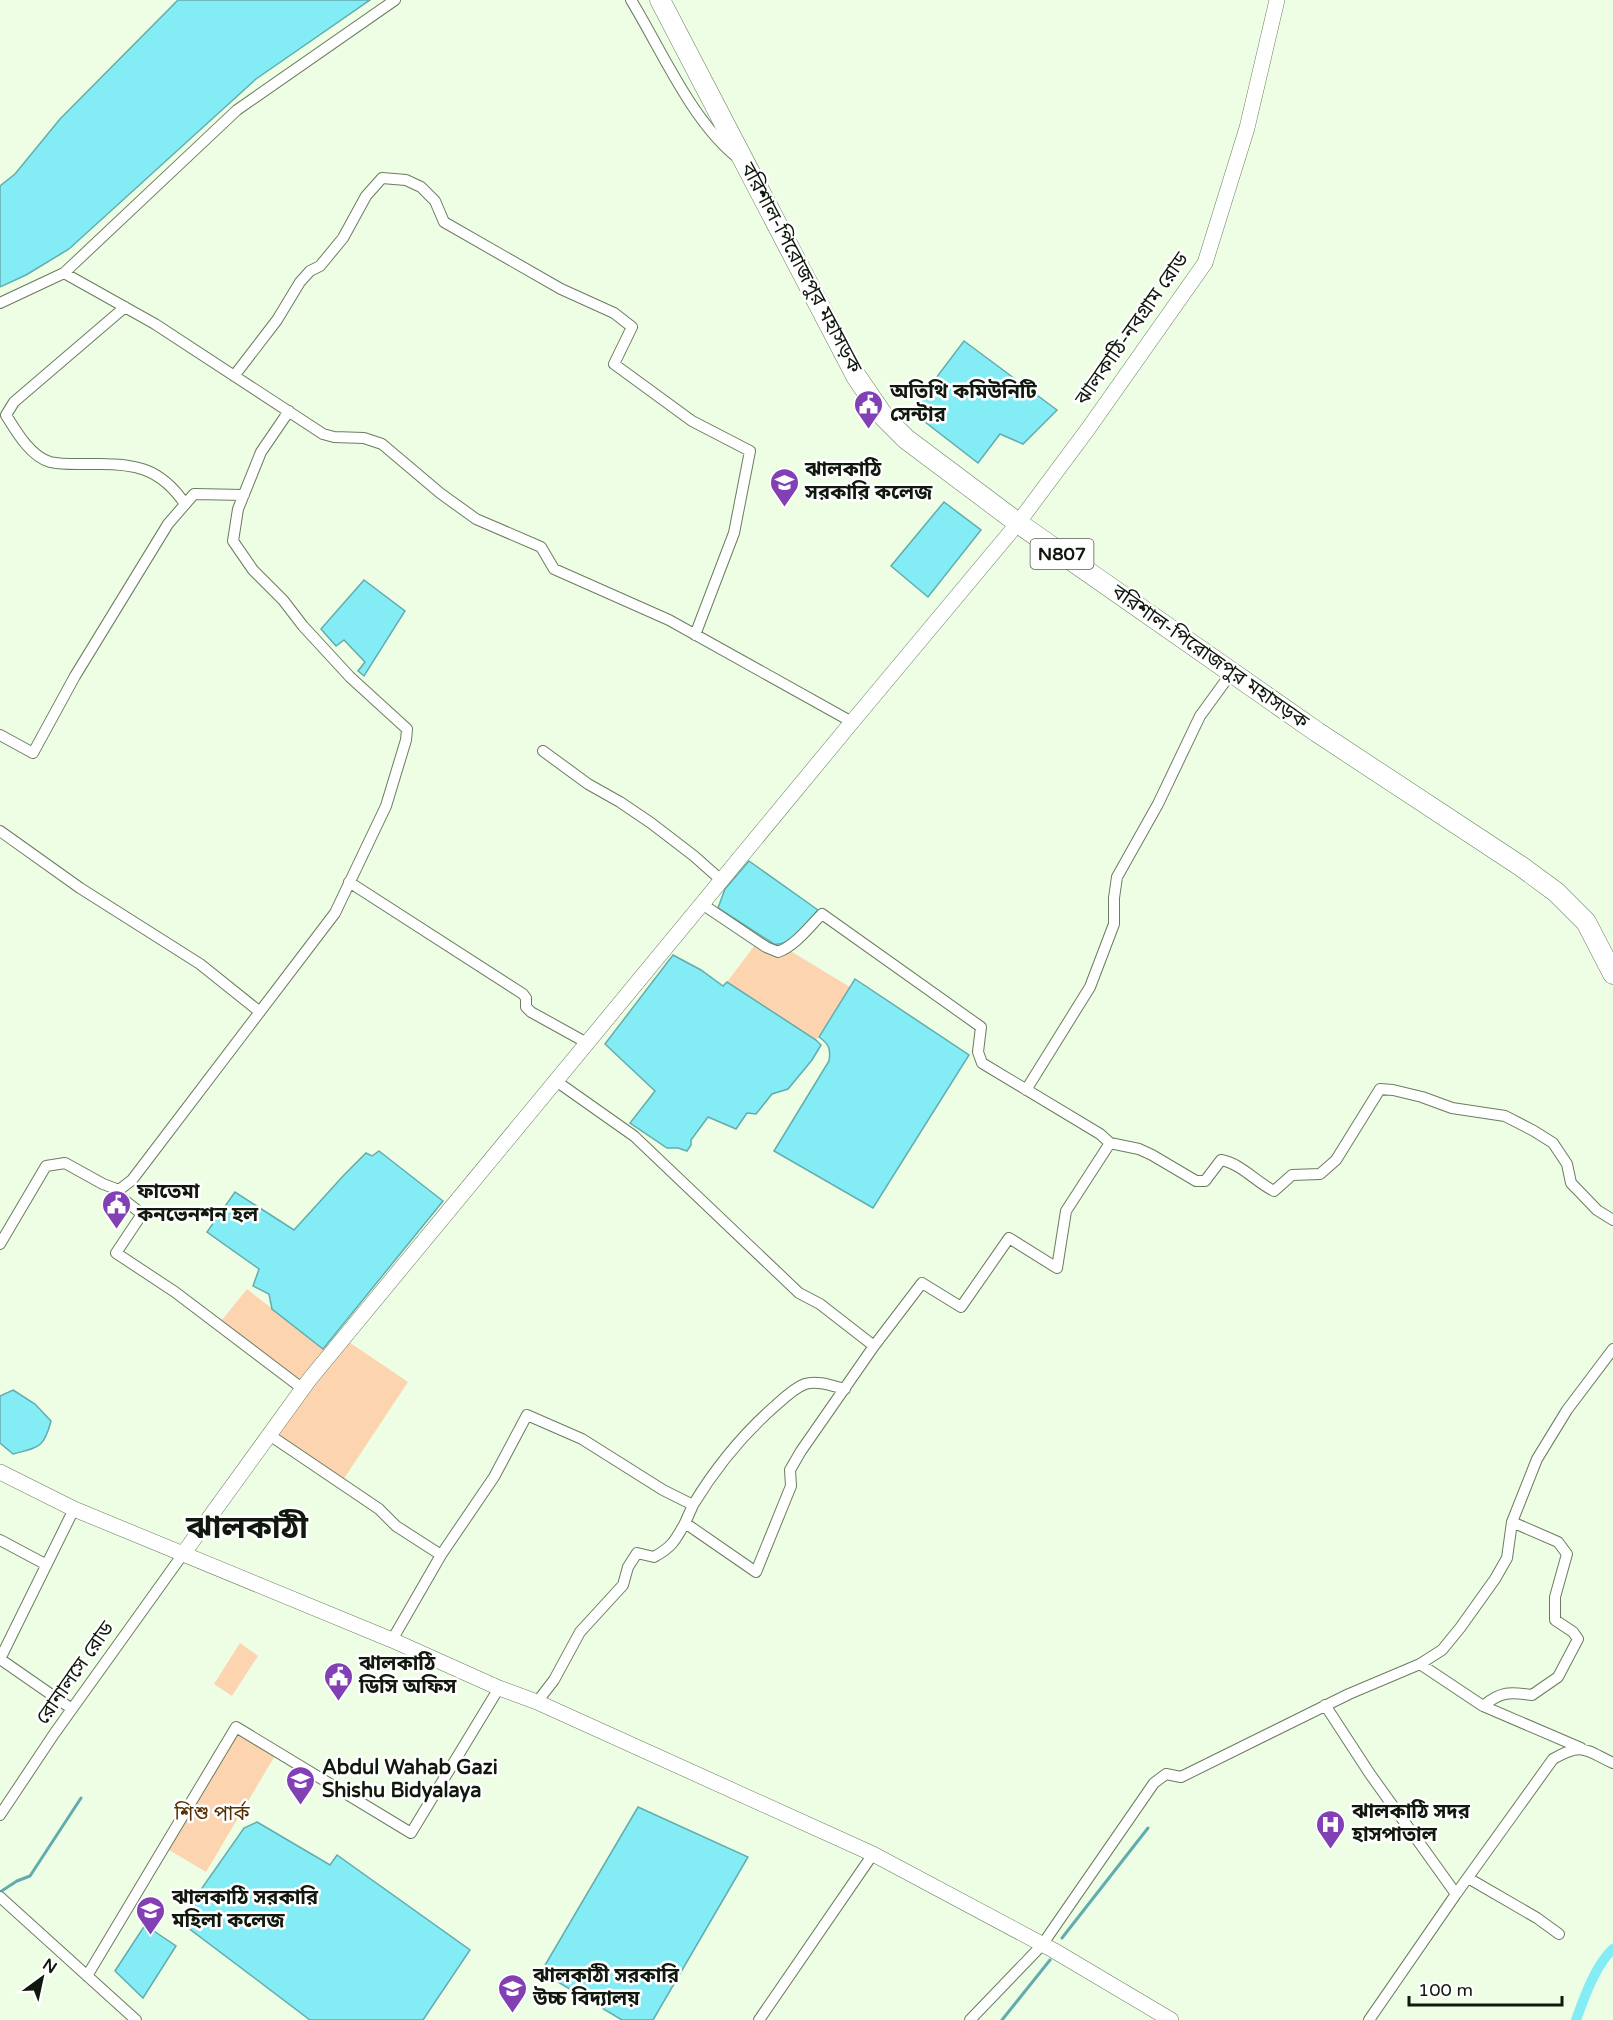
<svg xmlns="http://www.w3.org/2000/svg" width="1613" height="2020" viewBox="0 0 1613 2020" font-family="'Varela Round','Noto Sans Bengali',sans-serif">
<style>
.green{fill:#fdd4b0}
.water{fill:#84ecf5;stroke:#62acaf;stroke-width:1.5}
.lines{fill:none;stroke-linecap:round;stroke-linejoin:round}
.stream{stroke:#62acaf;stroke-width:3}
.canal{stroke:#84ecf5;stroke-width:10}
.street-casing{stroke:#6b7c60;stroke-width:12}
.secondary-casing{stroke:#6b7c60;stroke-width:16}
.highway-casing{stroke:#6b7c60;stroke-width:21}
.street{stroke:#fff;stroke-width:10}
.secondary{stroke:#fff;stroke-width:15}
.highway{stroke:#fff;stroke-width:20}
.labels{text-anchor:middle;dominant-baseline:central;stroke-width:5;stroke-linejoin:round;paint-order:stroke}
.shield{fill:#fff;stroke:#585d56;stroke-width:1.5}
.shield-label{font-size:18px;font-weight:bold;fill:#11180d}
.street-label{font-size:20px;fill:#11180d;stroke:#fff}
.poi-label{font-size:20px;font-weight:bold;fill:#11180d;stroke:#fff;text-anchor:start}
.park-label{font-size:20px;fill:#563004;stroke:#fff}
.town-label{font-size:32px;font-weight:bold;fill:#11180d;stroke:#fff}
</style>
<rect width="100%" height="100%" fill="#eefee4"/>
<path class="green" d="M758,941L787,949L850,987L816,1040L727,982Z
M247,1289L330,1354L343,1338L408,1382L341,1483L268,1434L303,1389L218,1325Z
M240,1643L258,1656L232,1696L214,1684Z
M236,1727L276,1754L206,1872L164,1847Z"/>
<path class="water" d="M178,0H370L256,79L69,249L26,275L0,287V186L15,174L60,119Z
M964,341L1057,410L1023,444L1000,434L978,463L911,411Z
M944,502L981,530L928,597L891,566Z
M364,580L405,611L364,676L358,671L365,662L344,640L336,646L321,629Z
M749,861L818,910C807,922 791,947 774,944L718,908L725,889Z
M673,955L701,970L723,986L727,982L816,1040L821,1045L812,1060L788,1089L772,1094L756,1114L747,1113L736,1129L708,1117L691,1140V1145L687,1151L678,1148H667L630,1123L655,1091L605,1044Z
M855,979L969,1055L873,1208L774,1151L829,1061C831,1049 829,1044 819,1037Z
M379,1151L443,1201L323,1349L272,1309L269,1294L253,1286L259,1269L207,1232L235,1192L294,1230L344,1175L366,1153L372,1156Z
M13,1390L35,1404L51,1421C44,1448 39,1447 13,1454L0,1443V1396Z
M638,1807L748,1857L653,2020H622L541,1972Z
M257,1822L330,1865L337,1855L470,1950L423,2020H310L187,1927L186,1911L244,1828Z
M145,1925L176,1946L143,1998L115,1971Z"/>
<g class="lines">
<path class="stream" d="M0,1892L17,1881L30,1876L81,1798
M1062,1938L1148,1828
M1002,2020L1050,1960"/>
<path class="canal" d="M1576,2020C1584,1998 1596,1964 1613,1949"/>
<defs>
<path id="street" d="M631,0C661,49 692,122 738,158
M64,273L155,324L323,434L334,437L364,438L382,444L440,493L476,519L541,547L554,569L669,620L852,722
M0,303L64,273L237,110L395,0
M125,307L14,402L6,415C16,431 30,456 50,462C63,465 78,464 92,464C133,463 160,467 185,504
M234,376L277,320L300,282L310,271L320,266L343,238L366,196L382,178L406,180L421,187L435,201L444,222L561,289L614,313L632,327L614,364L692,421L750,451L734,533L695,635
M0,735L33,753L75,676L168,524L194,494L244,495
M543,751L588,784L620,802L651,823L694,856L721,880
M0,831L80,888L200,964L260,1012
M349,882L523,994L526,998V1007L531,1012L587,1043
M702,904L766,947L778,952C796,945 808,928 822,914L981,1027L978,1052L982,1063L1100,1134L1110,1143L1139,1149L1152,1155L1196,1181H1205L1221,1160C1240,1163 1256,1182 1274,1191L1292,1175L1320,1174L1336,1160L1380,1089L1393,1090L1422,1097L1452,1108L1505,1116L1534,1131L1553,1143L1567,1164L1571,1183L1597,1210L1613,1220
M1026,1090L1090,987L1114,924V898L1117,877L1158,804L1200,716L1232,672
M119,1190V1194L124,1200L142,1214L116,1253L175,1292L303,1389
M0,1244L46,1166L65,1163L103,1184L119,1190L132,1180L335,913L386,806L406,740L407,729L350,677L303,626L283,600L253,570L233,541L238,509L261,452L289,411
M874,1346L922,1283L961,1307L1009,1238L1057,1268L1066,1211L1110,1143
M268,1434L379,1509L396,1526L441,1555L392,1640
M693,1505C716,1467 742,1435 775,1406C783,1399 794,1388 805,1384C817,1380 833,1386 845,1389
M0,1540L45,1564
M441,1555L494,1477L527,1415L582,1439L663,1490L693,1505L685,1523
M1420,1664L1442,1650L1460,1628L1495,1579L1507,1558L1512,1522
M537,1702L554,1680L580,1632L623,1585L628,1567L637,1553L654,1557C672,1547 675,1541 685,1523L756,1572L791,1486L790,1470L801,1451L874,1346L820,1304L799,1293L634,1136L556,1081
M1325,1705L1370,1774L1456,1894L1369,2020
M1483,1706L1581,1748
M72,1709L0,1659L74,1509
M0,1815L54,1734L183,1554
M1468,1878L1537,1918L1559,1934
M1456,1894L1553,1759C1583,1742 1585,1750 1613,1763
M0,1897L136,2020
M87,1976L236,1727L411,1833L499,1688
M759,2020L873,1854
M970,2020L1042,1945L1154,1783L1166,1774L1181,1777L1349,1694L1420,1664L1483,1706C1501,1691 1510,1692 1532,1695L1558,1677L1578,1639L1573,1632L1555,1620V1597L1567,1554L1558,1542L1512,1522L1537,1459L1567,1410L1613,1349"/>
<path id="secondary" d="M0,1472L74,1509L392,1640L499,1688L537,1702L873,1854L1053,1950L1171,2020
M183,1554L309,1380L852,722L1018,523L1088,429L1205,263L1247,128L1277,0"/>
<path id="highway" d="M660,0L856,376L884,417L906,439L1018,523L1317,732L1522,867L1556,892L1586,922L1613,974"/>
</defs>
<use href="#street" class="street-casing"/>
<use href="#secondary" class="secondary-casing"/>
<use href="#highway" class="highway-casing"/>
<use href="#street" class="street"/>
<use href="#secondary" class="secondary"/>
<use href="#highway" class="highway"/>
</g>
<defs>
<symbol id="civic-pin" viewBox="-11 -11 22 30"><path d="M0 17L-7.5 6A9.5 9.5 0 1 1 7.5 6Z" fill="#8240b4" stroke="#fff"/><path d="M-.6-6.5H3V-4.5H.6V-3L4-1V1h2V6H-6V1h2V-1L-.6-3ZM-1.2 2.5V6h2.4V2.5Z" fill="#fff"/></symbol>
<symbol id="university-pin" viewBox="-11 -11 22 30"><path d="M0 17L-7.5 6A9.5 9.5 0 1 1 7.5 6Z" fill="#8240b4" stroke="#fff"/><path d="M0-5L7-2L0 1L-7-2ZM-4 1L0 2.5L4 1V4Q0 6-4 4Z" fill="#fff"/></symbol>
<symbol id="school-pin" viewBox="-11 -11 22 30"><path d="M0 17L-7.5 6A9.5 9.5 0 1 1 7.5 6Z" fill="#8240b4" stroke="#fff"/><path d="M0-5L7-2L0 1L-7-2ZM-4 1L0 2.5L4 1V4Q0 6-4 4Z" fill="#fff"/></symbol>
<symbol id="hospital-pin" viewBox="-11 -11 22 30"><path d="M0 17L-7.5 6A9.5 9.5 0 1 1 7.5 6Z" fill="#8240b4" stroke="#fff"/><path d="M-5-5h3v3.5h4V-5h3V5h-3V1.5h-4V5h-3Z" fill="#fff"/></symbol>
</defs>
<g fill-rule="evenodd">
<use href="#civic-pin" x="852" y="388" width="33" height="45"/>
<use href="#university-pin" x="768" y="466" width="33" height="45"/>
<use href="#civic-pin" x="100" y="1188" width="33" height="45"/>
<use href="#civic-pin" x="322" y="1660" width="33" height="45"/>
<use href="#school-pin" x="284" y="1764" width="33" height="45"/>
<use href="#hospital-pin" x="1314" y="1808" width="33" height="45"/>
<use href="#university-pin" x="134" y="1894" width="33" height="45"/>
<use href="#school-pin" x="496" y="1972" width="33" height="45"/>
</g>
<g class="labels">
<rect class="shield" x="1030.5" y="539" width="63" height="30" rx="4.5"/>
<g class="shield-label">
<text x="1062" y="554">N807</text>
</g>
<g class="street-label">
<text transform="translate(801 268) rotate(62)">বরিশাল-পিরোজপুর মহাসড়ক</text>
<text transform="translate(1132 329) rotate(-55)">ঝালকাঠি-নবগ্রাম রোড</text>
<text transform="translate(1210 657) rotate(35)">বরিশাল-পিরোজপুর মহাসড়ক</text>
<text transform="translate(75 1673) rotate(-55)">রোনালসে রোড</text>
</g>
<g class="poi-label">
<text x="890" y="392">অতিথি কমিউনিটি<tspan x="890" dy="23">সেন্টার</tspan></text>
<text x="805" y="470">ঝালকাঠি<tspan x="805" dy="23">সরকারি কলেজ</tspan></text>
<text x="137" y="1192">ফাতেমা<tspan x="137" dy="23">কনভেনশন হল</tspan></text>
<text x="359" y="1664">ঝালকাঠি<tspan x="359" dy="23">ডিসি অফিস</tspan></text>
<text x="322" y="1768">Abdul Wahab Gazi<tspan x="322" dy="23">Shishu Bidyalaya</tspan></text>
<text x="1352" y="1812">ঝালকাঠি সদর<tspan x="1352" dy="23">হাসপাতাল</tspan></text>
<text x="172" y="1898">ঝালকাঠি সরকারি<tspan x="172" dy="23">মহিলা কলেজ</tspan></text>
<text x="533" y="1976">ঝালকাঠী সরকারি<tspan x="533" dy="23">উচ্চ বিদ্যালয়</tspan></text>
</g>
<g class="park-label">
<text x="212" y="1814">শিশু পার্ক</text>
</g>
<g class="town-label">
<text x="247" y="1528">ঝালকাঠী</text>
</g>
</g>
<g transform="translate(42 1978) rotate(33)" stroke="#ffffff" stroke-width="4.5" paint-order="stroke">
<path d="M0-4.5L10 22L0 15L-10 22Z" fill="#11180d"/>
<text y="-9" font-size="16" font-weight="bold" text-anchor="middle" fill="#11180d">N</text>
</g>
<path d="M1409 1996v9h153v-9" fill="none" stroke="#11180d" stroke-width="3"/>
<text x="1418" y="1996" font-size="18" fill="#11180d" stroke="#ffffff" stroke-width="4.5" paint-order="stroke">100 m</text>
</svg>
